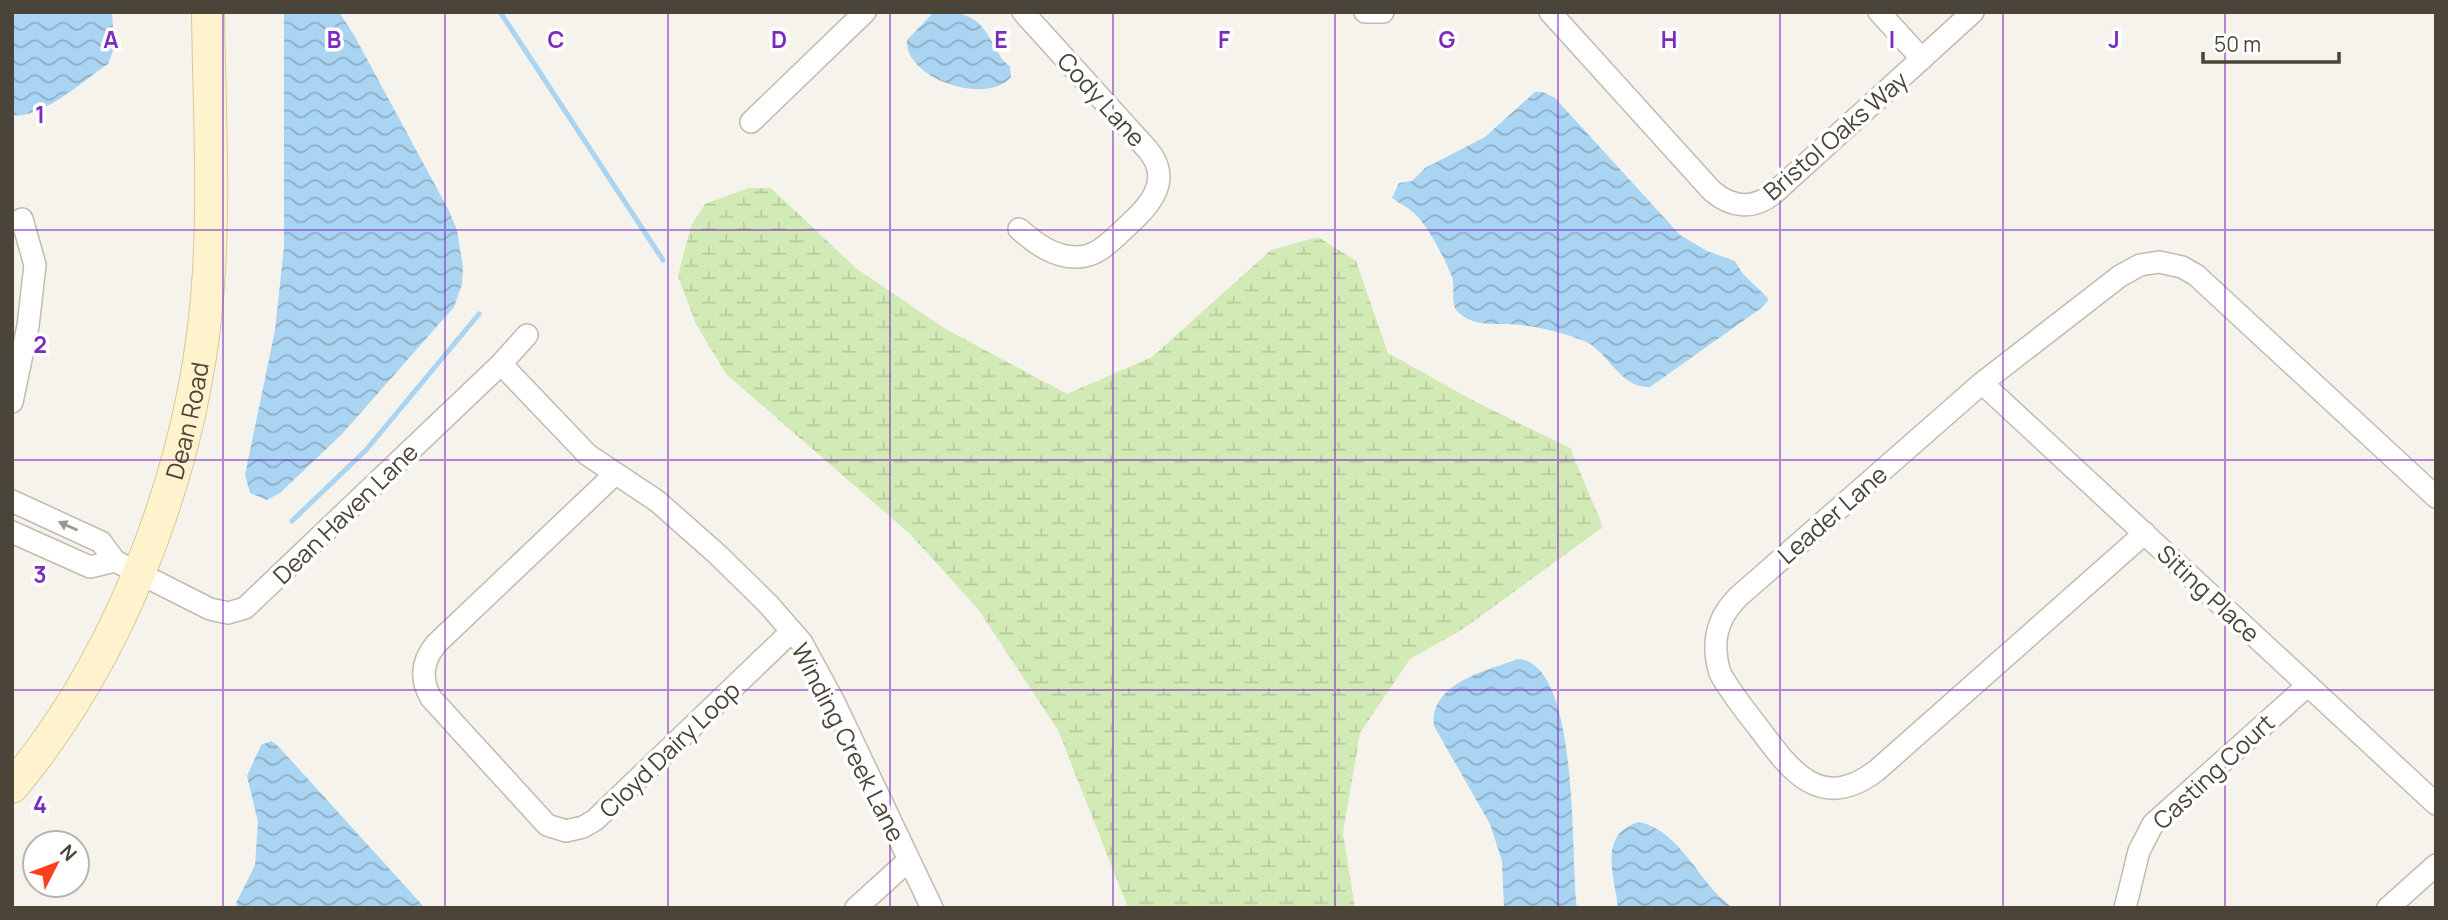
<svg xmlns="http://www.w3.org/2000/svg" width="2448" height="920" viewBox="0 0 2448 920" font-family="Manrope,sans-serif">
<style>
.wetland{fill:url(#wetland-marsh)}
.water{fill:url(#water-waves)}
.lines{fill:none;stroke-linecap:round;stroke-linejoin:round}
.stream{stroke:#a9d4f2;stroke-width:5}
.street-casing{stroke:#c2bbae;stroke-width:24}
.secondary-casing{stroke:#d6c79b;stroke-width:34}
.street{stroke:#fff;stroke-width:21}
.secondary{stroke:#fff3cd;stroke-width:32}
.oneway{fill:#9c9892}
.grid{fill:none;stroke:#7b2cbf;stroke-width:2;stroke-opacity:0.55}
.labels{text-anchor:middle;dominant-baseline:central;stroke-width:7;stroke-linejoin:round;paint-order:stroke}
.street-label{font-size:24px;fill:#4b4439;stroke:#fff}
.grid-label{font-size:23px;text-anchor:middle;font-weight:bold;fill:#7b2cbf;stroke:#fff;stroke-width:7;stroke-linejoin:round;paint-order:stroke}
</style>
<defs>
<pattern id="wetland-marsh" width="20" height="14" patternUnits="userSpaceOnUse" patternTransform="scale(1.75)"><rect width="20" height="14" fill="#d2eab5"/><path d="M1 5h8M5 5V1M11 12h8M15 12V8" fill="none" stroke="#b6ca9c"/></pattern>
<pattern id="water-waves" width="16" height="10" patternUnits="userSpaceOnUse" patternTransform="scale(1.75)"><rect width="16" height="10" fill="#a9d4f2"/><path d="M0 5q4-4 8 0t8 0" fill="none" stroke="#8caec5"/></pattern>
</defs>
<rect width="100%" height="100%" fill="#f6f3ec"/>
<path class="wetland" d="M748,188H771L857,269L944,328L1067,394L1152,357L1271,250L1318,237L1356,261L1388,353L1474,401L1570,448L1603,527L1463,629L1410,659L1360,733L1343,833L1355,908H1128L1058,730L978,609L910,534L726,374L696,324L678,276L691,226L705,204Z"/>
<path class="water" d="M12,12H112L114,48L108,64C84,80 41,120 12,115Z
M284,12H339L354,35L449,211L457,230L463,267L462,284L454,307L342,434L280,493L267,500L250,493L245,475L275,330L284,247Z
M934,12C969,12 979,16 996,49C1001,57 1002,61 1010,66L1011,77C987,106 904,79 907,40Z
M1535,92H1543L1555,98L1680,235L1707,251L1735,261L1743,274L1767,297L1768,301L1760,309L1650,387C1618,388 1609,350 1582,340C1563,333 1542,327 1520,325C1499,322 1478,329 1459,313C1449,304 1456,289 1452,277C1445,259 1431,232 1418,217C1411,209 1401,204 1392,198L1399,183L1412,181L1425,168L1485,137Z
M1518,659C1581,662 1570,862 1577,908H1504L1502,861L1490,824L1434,726C1429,683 1486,671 1518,659Z
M271,741L278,746L425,908L238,907L236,903L255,865L258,822L247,776L261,745Z
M1639,822C1683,832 1698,884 1733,908H1618C1614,874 1598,834 1639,822Z"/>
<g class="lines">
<path class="stream" d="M500,12L663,260
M292,521L366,450L479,314"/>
<defs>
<path id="street" d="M1365,12H1383
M1550,12L1712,191C1732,208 1754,210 1774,193L1973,12
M1879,12L1922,59
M751,122L865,12
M1019,229C1035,243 1053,257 1076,257C1096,257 1108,244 1122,231C1146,209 1175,183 1148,150L1023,12
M501,364L588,455L657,501L717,554L768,604L802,643L834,702L932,908
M1982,383L2436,804
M12,402L28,326L35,265L22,219
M614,475L436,644C422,661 420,679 431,698L547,825L566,831L583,827L595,820L792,631
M12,501L101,542L115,561L210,609L228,613L245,608L501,364L527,335
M12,532L90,567L115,561
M2145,533L1876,771C1820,813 1790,770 1758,727C1745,710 1730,692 1720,673C1711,643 1716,619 1738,597L1982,383L2120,276L2140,265L2159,262L2182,267L2196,275L2436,497
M856,908L909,860
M2125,908L2139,851L2153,824L2307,686
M2388,908L2436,865"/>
<g id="secondary">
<path id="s1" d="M12,787C128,649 199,450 209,271C214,185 209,98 208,12"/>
</g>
</defs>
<use href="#street" class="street-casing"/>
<use href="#secondary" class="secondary-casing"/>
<use href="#street" class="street"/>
<use href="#secondary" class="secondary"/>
</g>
<defs><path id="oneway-solid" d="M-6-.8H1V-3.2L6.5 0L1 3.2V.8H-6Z" transform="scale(1.75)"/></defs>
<use class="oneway" href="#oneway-solid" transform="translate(68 526) rotate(-156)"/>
<path class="grid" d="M223,12V908M445,12V908M668,12V908M890,12V908M1113,12V908M1335,12V908M1558,12V908M1780,12V908M2003,12V908M2225,12V908M12,230H2436M12,460H2436M12,690H2436"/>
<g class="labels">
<g class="street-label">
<text transform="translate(1102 99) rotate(48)">Cody Lane</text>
<text transform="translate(1835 135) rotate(-41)">Bristol Oaks Way</text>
<text stroke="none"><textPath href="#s1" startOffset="410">Dean Road</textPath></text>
<text transform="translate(345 513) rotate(-44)">Dean Haven Lane</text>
<text transform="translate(1832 514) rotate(-41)">Leader Lane</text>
<text transform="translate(2209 593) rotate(43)">Siting Place</text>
<text transform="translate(849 742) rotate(63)">Winding Creek Lane</text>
<text transform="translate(669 749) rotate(-44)">Cloyd Dairy Loop</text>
<text transform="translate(2213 771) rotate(-43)">Casting Court</text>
</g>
</g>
<g class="grid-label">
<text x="111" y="48">A</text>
<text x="334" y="48">B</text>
<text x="556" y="48">C</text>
<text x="779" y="48">D</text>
<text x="1001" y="48">E</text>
<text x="1224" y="48">F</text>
<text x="1447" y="48">G</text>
<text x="1669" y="48">H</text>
<text x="1892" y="48">I</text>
<text x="2114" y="48">J</text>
<text x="40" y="123">1</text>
<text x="40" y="353">2</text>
<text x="40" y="583">3</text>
<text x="40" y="813">4</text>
</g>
<rect width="2448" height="920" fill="none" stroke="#4b4439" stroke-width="28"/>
<g transform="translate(56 864) rotate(48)"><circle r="33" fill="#ffffff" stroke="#b7b4b0" stroke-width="2"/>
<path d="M0-5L12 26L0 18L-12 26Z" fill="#fc3f1d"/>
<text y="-10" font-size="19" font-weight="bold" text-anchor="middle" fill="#4b4439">N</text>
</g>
<path d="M2203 52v10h136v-10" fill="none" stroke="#4b4439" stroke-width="3.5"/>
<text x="2214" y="52" font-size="21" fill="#4b4439" stroke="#ffffff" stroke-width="5" paint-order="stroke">50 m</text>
</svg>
